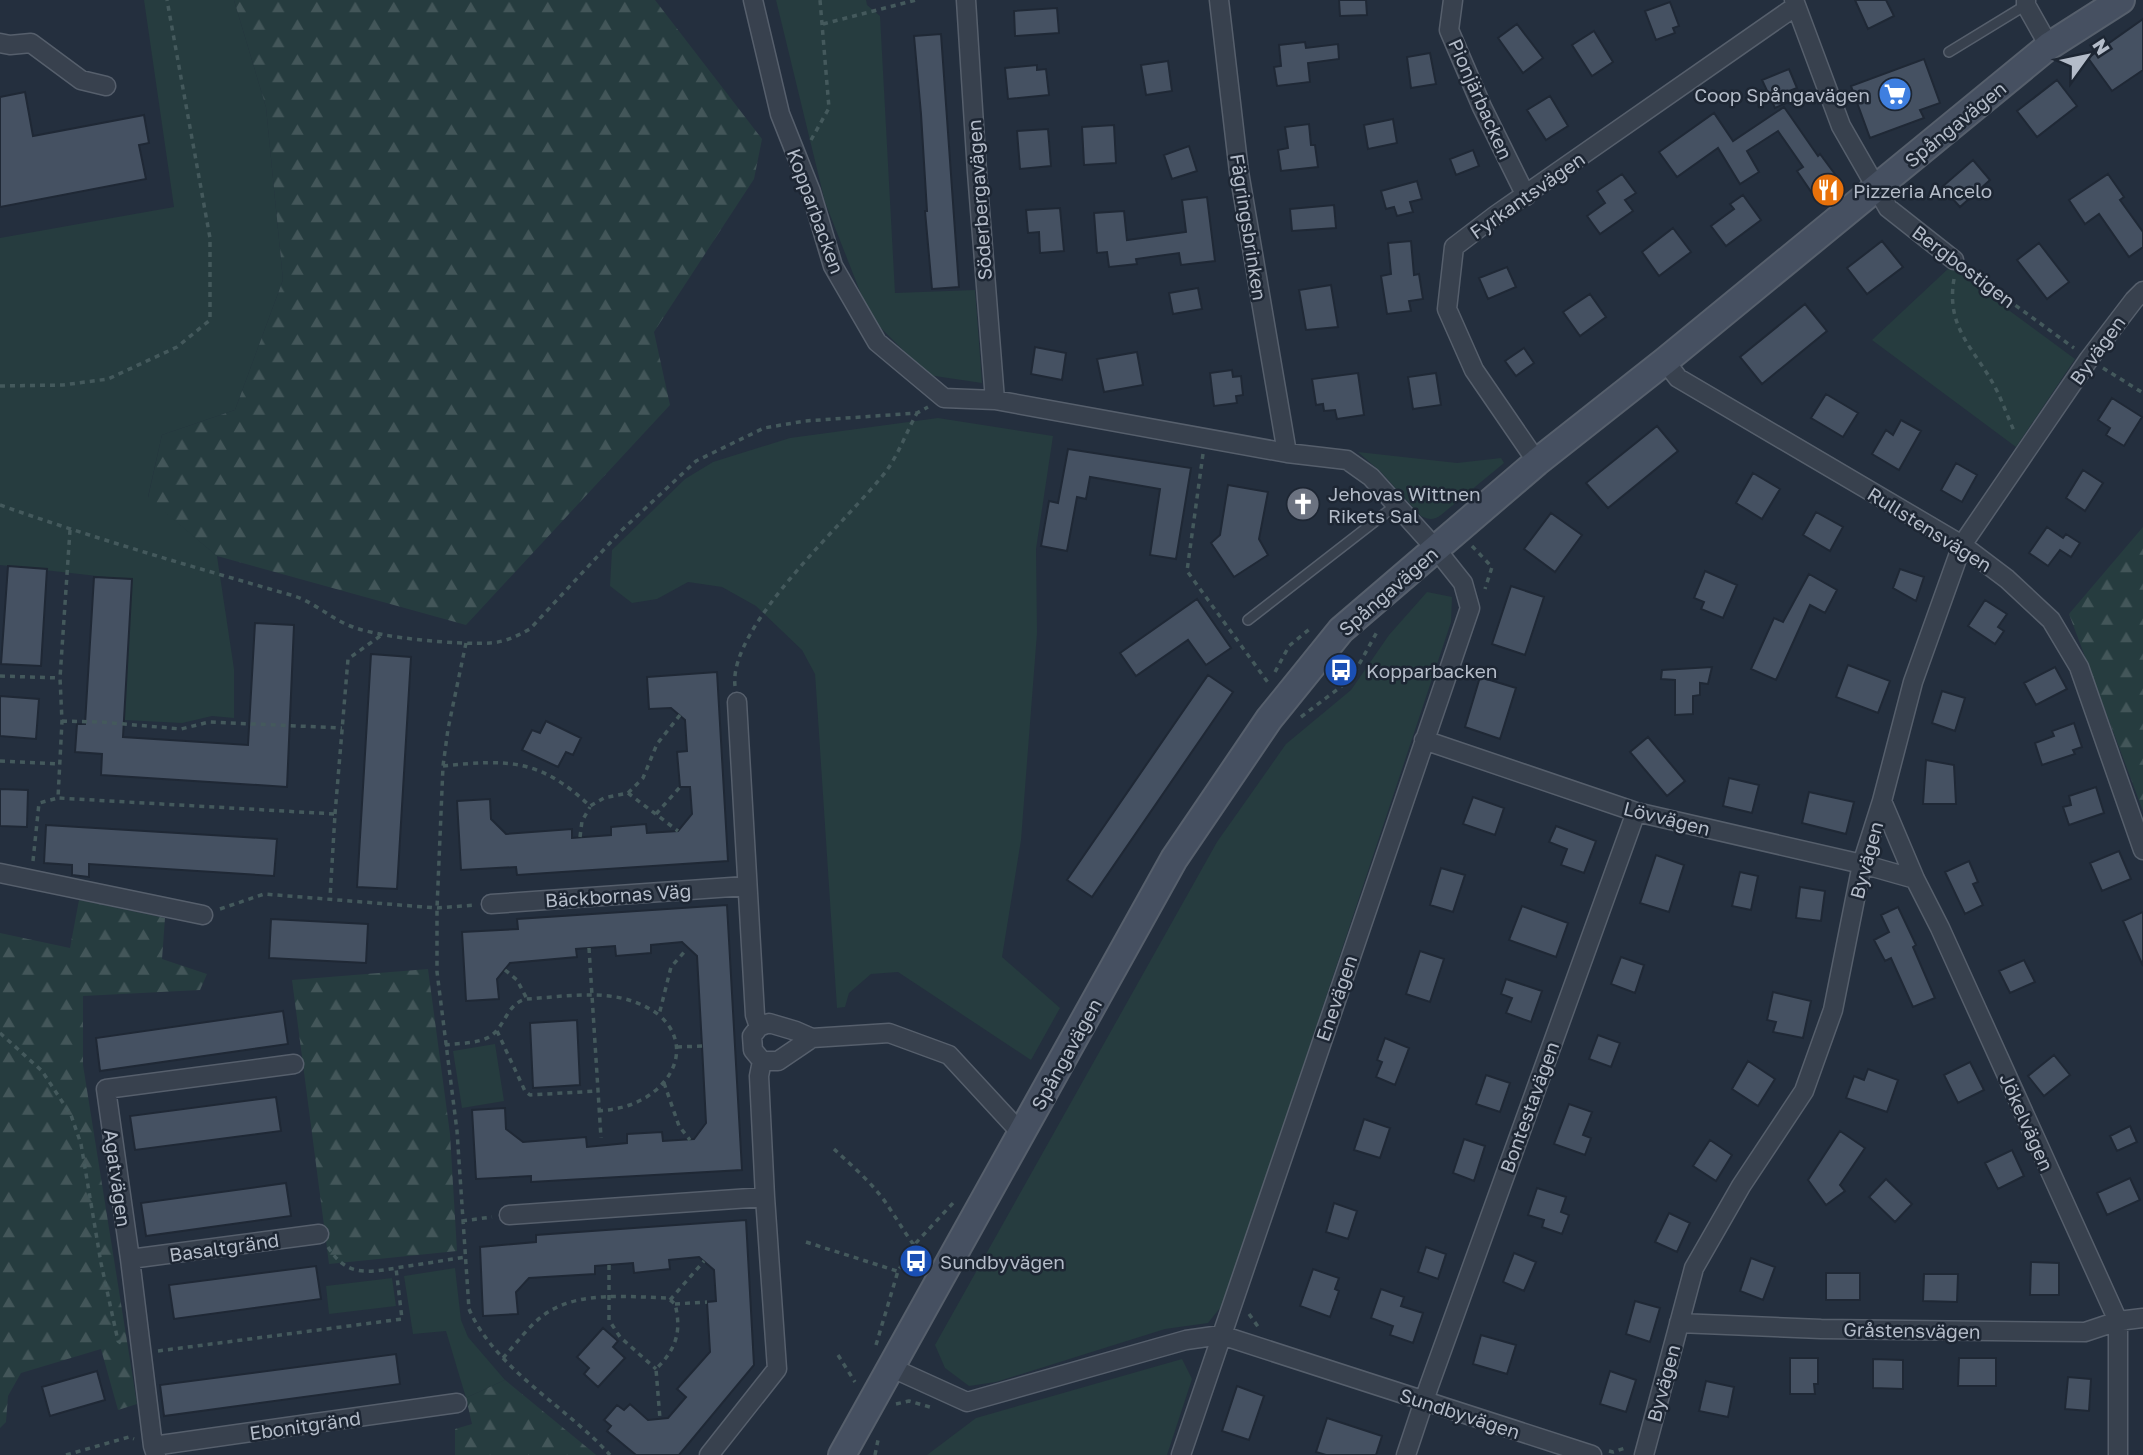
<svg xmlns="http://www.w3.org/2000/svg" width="2143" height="1455" viewBox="0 0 2143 1455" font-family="'Golos Text',sans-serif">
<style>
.green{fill:#263c3f}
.forest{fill:url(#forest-firs)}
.building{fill:#455162;stroke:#1f2835;stroke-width:2}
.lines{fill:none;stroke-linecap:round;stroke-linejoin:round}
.lane-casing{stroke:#565f6c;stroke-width:12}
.street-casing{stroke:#565f6c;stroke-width:21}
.secondary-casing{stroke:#565f6c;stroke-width:30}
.path{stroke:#44595c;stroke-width:3.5;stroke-dasharray:5 5;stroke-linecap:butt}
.lane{stroke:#38414e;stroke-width:9}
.street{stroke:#38414e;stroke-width:18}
.secondary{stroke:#465061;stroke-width:26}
.labels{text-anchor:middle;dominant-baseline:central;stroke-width:5;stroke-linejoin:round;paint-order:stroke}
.poi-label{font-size:19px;fill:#b4bcc9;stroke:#1d2633;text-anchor:start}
.street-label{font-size:19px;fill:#b4bcc9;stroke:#1d2633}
</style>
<defs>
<pattern id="forest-firs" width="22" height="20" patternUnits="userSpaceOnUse" patternTransform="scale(1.75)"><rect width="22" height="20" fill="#263c3f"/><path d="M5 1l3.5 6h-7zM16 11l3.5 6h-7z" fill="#435659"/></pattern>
</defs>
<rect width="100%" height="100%" fill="#242f3e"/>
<path class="green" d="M144,0H234L266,107L283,280L235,410L162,435L148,497L217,556L234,669V718L212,716L182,723L124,720L132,580L0,565V238L174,207Z
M776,0H866L867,5L880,16L895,293L975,290L982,383L928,375L870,317L825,202Z
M1950,267L2075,359L2016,447L1872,340Z
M938,418L1053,436L1036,549L1037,633L1021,840L1002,957L1060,1008L1031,1060L898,972L871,974L849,993L845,1007L837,1008L816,688L815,674L802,650L756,606L722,587L688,582L657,599L632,603L610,586L612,550L685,479L713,462L790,438Z
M1358,452L1457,463L1501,458L1504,463L1441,515C1434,520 1429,520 1421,516L1381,472Z
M1427,592L1452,597L1451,622L1224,1303L1208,1323L1165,1329L996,1382L969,1386L945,1368L935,1345L1217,842L1286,744L1351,690L1389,635Z
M495,1044L504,1101L462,1108L453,1051Z
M455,1268L461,1320L468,1337L505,1380L466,1398L446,1331L413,1334L404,1276Z
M392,1278L396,1306L329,1314L326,1286Z
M1182,1359L1192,1379L1167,1455H927L976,1418Z"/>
<path class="forest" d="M234,0H655L762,139L754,179L654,332L670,405L466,625L217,556L148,498L162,435L235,410L283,280L266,107Z
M2143,527V811L2069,614Z
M79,900L165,918L162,959L207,974L200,990L83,996V1065L137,1404L118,1410L101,1349L21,1373L8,1396L6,1422L0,1428V933L70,948Z
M428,969L450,1134L457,1251L329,1264L292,980Z
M505,1380L595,1454L596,1455H455V1429L472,1424L466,1398Z"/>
<path class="building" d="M1339,0H1366L1367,15L1340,16Z
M1855,0H1886L1894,16L1868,29Z
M1670,2L1679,26L1673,28L1675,33L1656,40L1645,11Z
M1057,8L1059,33L1015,36L1014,11Z
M2143,19V70L2112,91L2088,58Z
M1517,24L1543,58L1523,73L1498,38Z
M1594,31L1613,62L1592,76L1572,45Z
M941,34L959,287L932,289L925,211H927L921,114L914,36Z
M1305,42L1306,48L1338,44L1339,59L1308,63L1310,82L1277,86L1274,67L1281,66L1279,45Z
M1430,53L1436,84L1411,88L1407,57Z
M1924,59L1940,103L1920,110L1924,118L1870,138L1851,86Z
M1168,61L1172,91L1146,95L1141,65Z
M1037,65V70L1046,69L1049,95L1008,99L1005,68Z
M1789,69L1797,88L1789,91L1793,100L1775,108L1762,80Z
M2057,80L2077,106L2037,137L2017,111Z
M25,92L33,136L144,115L149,143L139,145L146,179L0,207V97Z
M1550,96L1568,126L1546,140L1527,110Z
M1784,107L1818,156L1820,154L1840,181L1816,199L1797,171L1803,167L1778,131L1747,151L1759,172L1740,184L1718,148L1677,177L1659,152L1714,113L1733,141Z
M1393,119L1397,143L1368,149L1364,125Z
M1309,124L1311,145H1315L1318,167L1281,171L1278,150L1288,148L1285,127Z
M1114,125L1116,163L1084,165L1082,127Z
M1048,129L1051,166L1020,169L1017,131Z
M1189,146L1197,171L1172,179L1164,155Z
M1473,150L1479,166L1456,175L1450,159Z
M1973,160L1990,180L1960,207L1942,187Z
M1622,174L1636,193L1625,200L1633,211L1600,234L1587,216L1605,203L1597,191Z
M2108,174L2124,197L2120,200L2143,232V247L2129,257L2099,214L2085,224L2069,200Z
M1417,181L1422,199L1410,202L1413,212L1397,216L1394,207L1386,209L1381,191Z
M1743,195L1761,220L1726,246L1711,226L1734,209L1730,204Z
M1207,197L1215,261L1181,265L1179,253L1136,259L1137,264L1109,267L1107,252L1097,253L1094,213L1124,211L1127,240L1186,232L1182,200Z
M1334,205L1336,228L1292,231L1290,209Z
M1060,208L1064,251L1040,253L1039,232L1028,233L1026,210Z
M1673,228L1691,252L1659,276L1642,252Z
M1411,241L1414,275L1419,274L1423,299L1409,301L1411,311L1387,314L1381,276L1391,274L1388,243Z
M1882,241L1903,267L1867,294L1847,268Z
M2039,243L2069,282L2047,299L2017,260Z
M1507,267L1516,287L1488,299L1479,278Z
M1331,285L1338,327L1306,330L1299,290Z
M1198,288L1202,309L1173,314L1169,293Z
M1590,294L1606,317L1580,336L1563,312Z
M1805,304L1827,331L1762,384L1740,357Z
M1035,347L1066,353L1062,380L1031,374Z
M1524,348L1534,363L1516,376L1505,361Z
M1137,352L1143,385L1104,392L1097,359Z
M1232,370L1233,377L1241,376L1243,395L1236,396L1237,403L1214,406L1210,373Z
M1358,373L1364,415L1337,419L1335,410L1324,411L1323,404L1316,405L1312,379Z
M1436,373L1441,405L1413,409L1408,377Z
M1826,394L1858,413L1843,437L1811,418Z
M2112,398L2142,417L2124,446L2106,435L2110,428L2098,420Z
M1901,420L1921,431L1899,470L1872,454L1886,430L1893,435Z
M1657,426L1678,451L1608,508L1586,483Z
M1068,449L1191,468L1176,559L1150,555L1160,489L1090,477L1086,499L1077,497L1067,551L1041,546L1049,501L1058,503Z
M1956,463L1977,475L1962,502L1941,490Z
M2083,470L2103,483L2085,511L2066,498Z
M1753,473L1780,489L1762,519L1736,503Z
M1228,485L1268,492L1259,539L1268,555L1234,577L1211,543L1220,535Z
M1816,512L1843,527L1830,551L1803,535Z
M1551,513L1582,535L1555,572L1524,549Z
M2047,527L2063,538L2066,534L2080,543L2071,557L2060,550L2048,566L2029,553Z
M8,566L47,569L41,666L1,664Z
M1900,569L1924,577L1916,601L1893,588Z
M1705,571L1737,585L1723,618L1701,609L1704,602L1694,598Z
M1809,574L1837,590L1825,613L1810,605L1776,680L1751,669L1774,618L1783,622Z
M94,577L132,579L123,737L248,745L255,623L294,625L287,787L101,775L102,754L75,752L77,724H85Z
M1511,586L1544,597L1525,655L1492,644Z
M1197,599L1231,648L1206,665L1188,640L1136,676L1120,653Z
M1985,600L2007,614L1998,627L2004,631L1995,644L1968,626Z
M371,654L411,657L397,889L357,887Z
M1848,665L1890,681L1878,713L1836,697Z
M1712,667L1708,684L1700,683V695L1693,696V714L1675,715V680L1661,679L1662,670Z
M2055,667L2067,689L2036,705L2024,683Z
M717,672L728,861L517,875L516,867L461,870L457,801L490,799L491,819L506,834L572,829V838L611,835V827L646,824L647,833L678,831L692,814L690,787H680L677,752L687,751L685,720L671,708L649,709L647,677Z
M1208,675L1233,692L1092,897L1067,880Z
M1480,677L1516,688L1500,739L1465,727Z
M1942,691L1965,698L1955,731L1932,723Z
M0,696L39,699L36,739L0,736Z
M546,721L581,738L573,755L566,752L558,767L522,750L532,730L540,733Z
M2074,723L2082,747L2073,750L2075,754L2042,765L2035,743L2054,736L2052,731Z
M1648,737L1685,781L1667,796L1630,752Z
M1926,760L1954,765L1956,804H1923Z
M1729,778L1759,785L1752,813L1723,806Z
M2096,787L2104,813L2069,825L2063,807L2071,805L2069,796Z
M0,789L28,790L27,827L0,826Z
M1809,792L1854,802L1846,834L1802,823Z
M1473,797L1504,808L1495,835L1463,824Z
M46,825L277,839L274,876L89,864V877L72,875V865L44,863Z
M1556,826L1596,841L1584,873L1561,865L1567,849L1549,842Z
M2119,851L2131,879L2102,891L2090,863Z
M1656,855L1684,865L1669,912L1640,903Z
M1969,861L1978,882L1973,884L1983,905L1965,914L1945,872Z
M1441,868L1465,875L1453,912L1430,905Z
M1740,872L1758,876L1751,910L1732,906Z
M1800,887L1825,891L1821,921L1796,918Z
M727,905L742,1170L531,1182V1176L476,1179L472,1110L505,1108L506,1129L523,1142L586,1137L587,1147L627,1143V1134L662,1132L663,1141L694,1139L706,1123L702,1046L697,956L682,942L651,945V953L616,956L615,946L576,949L577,957L510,963L497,979L499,999L466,1001L462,932L518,929L517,919Z
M1522,906L1568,923L1556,957L1509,940Z
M1898,907L1916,945L1913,947L1935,998L1913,1007L1891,958L1885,961L1874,940L1889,932L1881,915Z
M2143,912V966L2123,921Z
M271,919L368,924L366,963L269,958Z
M1420,951L1444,959L1430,1002L1406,994Z
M1621,957L1644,965L1635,993L1611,984Z
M2024,960L2035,982L2010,993L1999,971Z
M1506,979L1542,991L1531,1022L1506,1013L1512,998L1501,994Z
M1773,992L1811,1001L1803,1038L1773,1032L1776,1022L1767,1020Z
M283,1011L288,1044L100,1071L96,1038Z
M577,1020L580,1085L533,1088L530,1023Z
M1598,1035L1620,1043L1611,1067L1589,1059Z
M1385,1038L1409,1048L1395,1085L1376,1077L1382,1062L1377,1060Z
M2054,1055L2070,1075L2044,1096L2028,1076Z
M1748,1061L1775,1079L1758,1106L1732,1089Z
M1970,1062L1984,1090L1958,1103L1944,1075Z
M1868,1069L1898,1080L1887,1112L1846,1098L1854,1076L1864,1080Z
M1486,1075L1510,1083L1500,1112L1476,1104Z
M276,1097L281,1131L135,1150L130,1116Z
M1569,1104L1592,1112L1583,1135L1591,1138L1585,1155L1554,1144Z
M1364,1119L1390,1128L1380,1158L1354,1150Z
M2130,1126L2137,1142L2117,1151L2110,1136Z
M1840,1131L1865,1148L1840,1185L1845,1191L1826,1205L1808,1180Z
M1464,1139L1485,1146L1474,1181L1453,1173Z
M1710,1140L1732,1155L1716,1181L1693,1166Z
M2012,1150L2024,1176L1998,1189L1985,1163Z
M2130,1178L2140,1200L2107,1215L2097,1193Z
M1886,1179L1912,1204L1895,1222L1869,1197Z
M286,1183L291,1216L146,1236L141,1203Z
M1537,1188L1566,1197L1561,1212L1569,1215L1562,1234L1542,1227L1544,1220L1528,1215Z
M1334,1203L1357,1211L1348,1239L1326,1232Z
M1669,1213L1690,1223L1677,1252L1655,1242Z
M746,1220L754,1365L679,1455H636L607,1431L611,1426L604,1420L617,1405L624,1410L630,1404L648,1420L668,1418L686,1397L677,1389L710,1352L707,1302L716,1301L714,1270L699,1257L669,1260L670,1269L634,1273L633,1263L595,1266V1274L529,1278L516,1292L518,1314L483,1316L480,1247L536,1242V1235Z
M1426,1247L1446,1254L1438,1279L1418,1272Z
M1514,1253L1536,1262L1524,1291L1503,1282Z
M1751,1258L1775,1267L1763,1300L1740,1291Z
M2031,1262L2059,1263V1295H2030Z
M316,1266L321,1299L174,1319L169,1285Z
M1313,1269L1339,1278L1335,1289L1339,1291L1330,1317L1300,1306Z
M1826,1273H1860V1300H1826Z
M1924,1274H1958L1957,1302L1923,1301Z
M1381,1289L1404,1297L1401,1306L1423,1313L1413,1343L1390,1335L1393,1326L1371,1318Z
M1635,1301L1660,1308L1650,1342L1626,1334Z
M603,1328L618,1341L613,1347L625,1358L598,1387L584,1374L589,1368L577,1357Z
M1481,1335L1516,1345L1507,1374L1473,1364Z
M396,1354L400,1384L164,1416L160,1385Z
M1790,1358H1818V1384H1814L1815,1394H1790Z
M1959,1358H1996V1386H1958Z
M1873,1359L1903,1360V1389L1873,1388Z
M97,1371L105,1400L50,1416L42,1387Z
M1610,1371L1636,1380L1626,1412L1600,1404Z
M2068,1377L2091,1379L2089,1411L2065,1409Z
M1706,1381L1734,1387L1728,1417L1699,1411Z
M1237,1386L1264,1396L1249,1440L1222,1431Z
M1327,1418L1382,1436L1376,1455H1326L1316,1452Z"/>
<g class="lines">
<defs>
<path id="lane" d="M1949,52L2026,5
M1248,620L1396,505"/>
<path id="street" d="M753,0L780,114L811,192L833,266L877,342L944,398L995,400L1287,453L1347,460L1371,477L1436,549L1463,583L1470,608L1181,1455
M966,0L977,172L995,400
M1219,0L1239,172L1287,453
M1453,0L1449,30L1482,107L1526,196
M1794,0L1841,126L1888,208L1954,260
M2026,0V5L2049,46
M0,43L10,45L31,43L81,80L106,86
M1665,361L1678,378L1962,545L2007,579L2051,620L2079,667L2143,850
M1537,462L1474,370L1447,309L1454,247L1496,215L1796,6
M737,702L755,1015L759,1027
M1424,740L1636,812L1862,864L1915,879
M1882,801L1915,879L1940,928L2118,1321V1455
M0,873L203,915
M491,904L746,886
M812,1038L778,1061H762L753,1050L752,1036L759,1027L769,1023L796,1031L812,1038L889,1033L949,1055L1021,1133
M509,1215L765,1197
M130,1259L319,1234
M1679,1323L1821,1329L2085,1332L2118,1321L2143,1318
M890,1367L967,1402L1186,1340L1221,1335L1592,1455
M153,1446L457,1403
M156,1455L153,1446L130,1259L106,1089L294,1064
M709,1455L777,1369L765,1197L759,1076L762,1061
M1406,1455L1429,1386L1636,812
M1644,1455L1694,1268L1741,1186L1804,1091L1833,1010L1862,864L1882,801L1913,682L1962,545L2089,359L2134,300L2143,291"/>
<path id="secondary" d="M842,1455L1174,859L1269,719L1341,630L1537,462L1665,361L2049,46L2121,0"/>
</defs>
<use href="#lane" class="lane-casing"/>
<use href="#street" class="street-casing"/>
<use href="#secondary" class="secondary-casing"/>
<path class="path" d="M823,24L916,0
M811,140L829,108L820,0
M1967,270L2074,348
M1954,279C1945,331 1978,351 1998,393C2004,406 2009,420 2015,433
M2103,368L2143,393
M0,386L63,385L108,379L177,347L210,320V238L167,0
M1203,454L1187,571L1269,684
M0,505C96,539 193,567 291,595C313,601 331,619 353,627C381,638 459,645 490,643C505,642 517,636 530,629L622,530L696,461L764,428L805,421L917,413L928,407
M70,530L60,678L62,721L58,798L335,814L330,898
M1472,546L1492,567L1485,589
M466,643L448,729L443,766L437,908V972L457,1131L469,1309C495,1369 567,1407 610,1455
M1275,672L1289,646L1312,627
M0,676L60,678
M735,686C728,625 851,518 887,470C899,453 907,431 917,413
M1301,717L1351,679L1378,630
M62,721L101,722L181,729L209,722L342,728
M0,761L60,764
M443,766C509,759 540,759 590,806L604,798L628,793L678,831
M628,793L643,778L657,744L680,715
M335,814L348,659L383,634
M656,814L680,787
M580,837L582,821L590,807
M33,861L39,803L58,798
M220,909L264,894L437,908L475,905
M589,948L601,1138
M505,970L517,980L527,999
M497,1031L525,1091L530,1095L597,1091
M0,1033L42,1071L71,1115L81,1144L101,1263L118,1341L121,1343
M445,1045C459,1043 476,1044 489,1037C506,1027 506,1003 527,999C572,996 620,986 659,1015L671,967L687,949
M677,1047L702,1046
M664,1083L679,1126L690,1140
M598,1111C613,1110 628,1107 641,1100C676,1082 691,1043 659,1015
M834,1149C853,1167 876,1186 890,1209C898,1221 905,1233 914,1245
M462,1221L492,1217
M806,1242L897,1271
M328,1247C346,1276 366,1273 396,1268
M609,1265V1320L620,1337L656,1369
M670,1300L704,1261
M675,1304L707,1302
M1249,1314L1259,1328
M876,1345L898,1271L914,1245L954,1202
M158,1351L402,1319L396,1268L466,1257
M838,1355L855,1382
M503,1358C517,1343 532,1321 550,1311C583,1291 631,1297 668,1298L675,1304C682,1332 676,1349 656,1369L660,1419
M896,1404L909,1401L930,1407
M1609,1451L1613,1452L1628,1447
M66,1455L129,1437L134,1439
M875,1455L878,1440"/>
<use href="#lane" class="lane"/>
<use href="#street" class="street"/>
<use href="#secondary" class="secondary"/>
</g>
<defs>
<symbol id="supermarket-disc" viewBox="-11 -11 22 22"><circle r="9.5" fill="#3f7fe0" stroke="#1d2633"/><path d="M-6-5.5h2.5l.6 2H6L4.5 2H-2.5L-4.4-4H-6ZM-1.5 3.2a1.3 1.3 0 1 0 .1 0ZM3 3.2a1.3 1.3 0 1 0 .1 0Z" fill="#fff"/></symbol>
<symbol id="restaurant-disc" viewBox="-11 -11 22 22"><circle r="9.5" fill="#e8710a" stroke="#1d2633"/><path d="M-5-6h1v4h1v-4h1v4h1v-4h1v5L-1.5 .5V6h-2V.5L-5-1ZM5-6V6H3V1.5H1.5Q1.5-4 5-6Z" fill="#fff"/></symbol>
<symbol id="church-disc" viewBox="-11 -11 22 22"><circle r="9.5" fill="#6b7280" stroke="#1d2633"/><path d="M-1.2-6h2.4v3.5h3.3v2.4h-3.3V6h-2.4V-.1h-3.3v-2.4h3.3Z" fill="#fff"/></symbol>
<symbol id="bus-disc" viewBox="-11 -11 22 22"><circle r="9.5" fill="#1a4fb4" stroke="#1d2633"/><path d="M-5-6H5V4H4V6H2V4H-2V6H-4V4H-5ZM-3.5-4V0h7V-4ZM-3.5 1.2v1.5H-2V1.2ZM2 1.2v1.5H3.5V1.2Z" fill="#fff"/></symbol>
</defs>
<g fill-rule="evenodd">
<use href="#supermarket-disc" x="1876" y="75" width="38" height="38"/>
<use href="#restaurant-disc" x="1809" y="171" width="38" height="38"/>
<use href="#church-disc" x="1284" y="485" width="38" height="38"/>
<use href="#bus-disc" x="1322" y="651" width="38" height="38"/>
<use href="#bus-disc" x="897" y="1242" width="38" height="38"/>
</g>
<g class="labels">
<g class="poi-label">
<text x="1870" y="94" text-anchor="end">Coop Spångavägen</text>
<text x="1853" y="190">Pizzeria Ancelo</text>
<text x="1328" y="493">Jehovas Wittnen<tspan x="1328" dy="22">Rikets Sal</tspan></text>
<text x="1366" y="670">Kopparbacken</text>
<text x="940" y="1261">Sundbyvägen</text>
</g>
<g class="street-label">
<text transform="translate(1481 99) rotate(66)">Pionjärbacken</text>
<text transform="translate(1955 124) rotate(-39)">Spångavägen</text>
<text transform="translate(1527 195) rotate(-35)">Fyrkantsvägen</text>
<text transform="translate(979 200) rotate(-94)">Söderbergavägen</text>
<text transform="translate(816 211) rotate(70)">Kopparbacken</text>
<text transform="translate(1249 227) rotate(81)">Fägringsbrinken</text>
<text transform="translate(1964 266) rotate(37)">Bergbostigen</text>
<text transform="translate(2097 350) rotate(-54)">Byvägen</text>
<text transform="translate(1930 529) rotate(32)">Rullstensvägen</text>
<text transform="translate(1388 591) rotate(-41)">Spångavägen</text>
<text transform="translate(1667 818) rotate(14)">Lövvägen</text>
<text transform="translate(1866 860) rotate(-75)">Byvägen</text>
<text transform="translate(618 895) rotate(-4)">Bäckbornas Väg</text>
<text transform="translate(1336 998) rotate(-71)">Enevägen</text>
<text transform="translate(1066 1054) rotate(-61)">Spångavägen</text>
<text transform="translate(1529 1107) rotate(-70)">Bontestavägen</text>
<text transform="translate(2027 1122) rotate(66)">Jökelvägen</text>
<text transform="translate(118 1178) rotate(82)">Agatvägen</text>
<text transform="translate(224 1247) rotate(-8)">Basaltgränd</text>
<text transform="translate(1912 1330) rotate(1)">Gråstensvägen</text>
<text transform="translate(1663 1383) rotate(-75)">Byvägen</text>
<text transform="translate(1460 1413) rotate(18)">Sundbyvägen</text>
<text transform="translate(305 1425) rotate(-8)">Ebonitgränd</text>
</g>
</g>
<g transform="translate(2087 56) rotate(57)" stroke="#1d2633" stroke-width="5" paint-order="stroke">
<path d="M0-5L12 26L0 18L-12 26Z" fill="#b4bcc9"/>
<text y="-10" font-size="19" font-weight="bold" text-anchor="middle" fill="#b4bcc9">N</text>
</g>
</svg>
